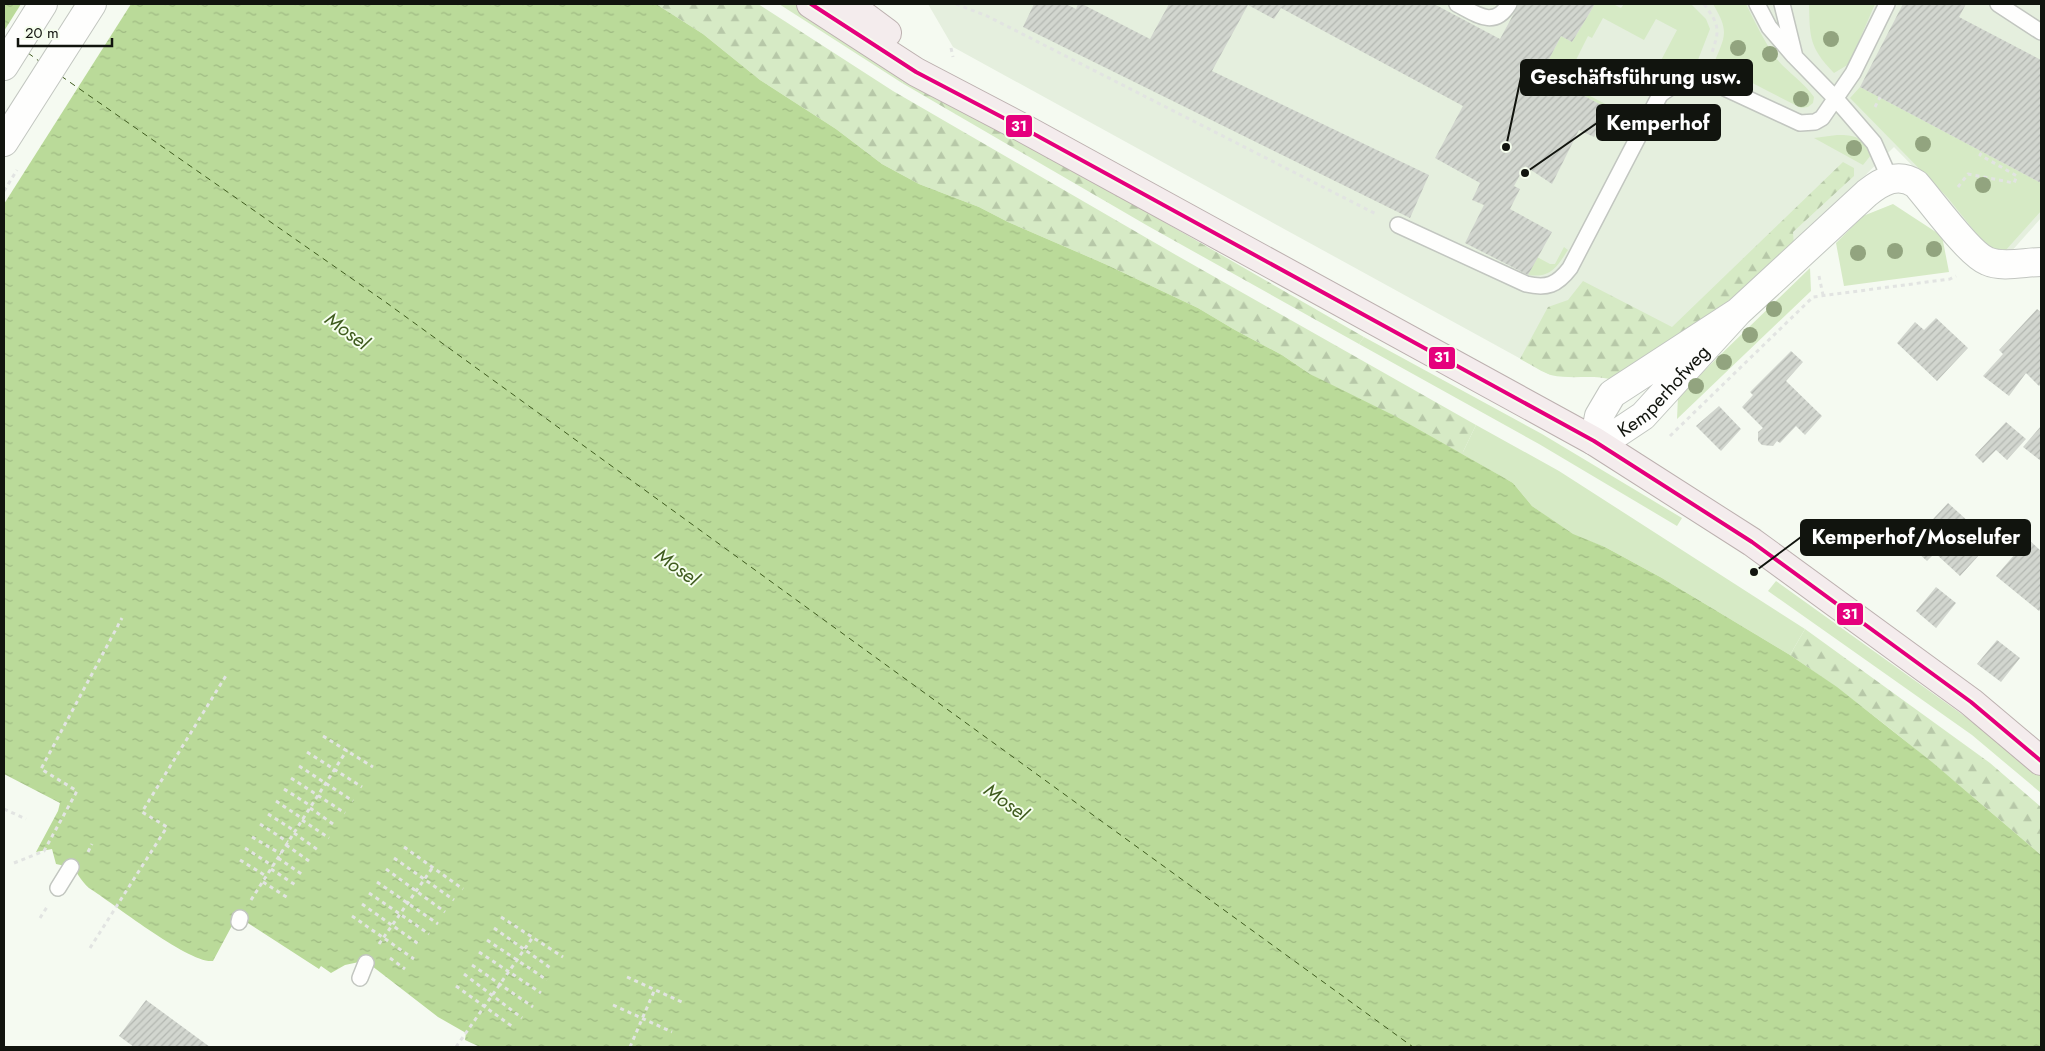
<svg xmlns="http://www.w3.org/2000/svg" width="2045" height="1051" viewBox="0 0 2045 1051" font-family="Jost,sans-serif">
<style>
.built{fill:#e5efde}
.green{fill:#d6eac5}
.forest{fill:url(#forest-firs)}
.water{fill:url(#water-ripples)}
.pier{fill:#f5faf1}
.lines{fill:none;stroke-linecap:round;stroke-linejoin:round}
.ferry{stroke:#3f5b1e;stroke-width:1;stroke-dasharray:6 5;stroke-linecap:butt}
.building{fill:url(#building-hatch)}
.lane-casing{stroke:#c2c6c0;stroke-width:18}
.street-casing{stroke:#c2c6c0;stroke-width:30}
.secondary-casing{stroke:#c2c6c0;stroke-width:30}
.primary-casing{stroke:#bcb0af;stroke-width:30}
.path{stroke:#e2e4e2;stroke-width:3;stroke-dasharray:4 4;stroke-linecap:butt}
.lane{stroke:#fefefd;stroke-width:15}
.street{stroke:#fefefd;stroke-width:28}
.secondary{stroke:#fefefd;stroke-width:28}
.primary{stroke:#f4eced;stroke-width:28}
.bus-1-casing{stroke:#f5feed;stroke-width:8}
.bus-1{stroke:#e5007d;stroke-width:4}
.tree{fill:#92a47f}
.labels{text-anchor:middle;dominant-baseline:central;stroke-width:4;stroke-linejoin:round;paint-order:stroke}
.street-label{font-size:19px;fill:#11140e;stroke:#f5feed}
.water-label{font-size:20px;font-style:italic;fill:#3f5b1e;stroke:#f5feed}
.leader{fill:none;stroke:#11140e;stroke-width:2}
.callout-dot{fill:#11140e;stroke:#f5feed;stroke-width:2}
.callout{fill:#11140e;stroke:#11140e;stroke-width:2}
.callout-label{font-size:20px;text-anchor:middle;font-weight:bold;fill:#fff}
.line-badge{stroke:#f5feed;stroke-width:2}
.badge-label{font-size:14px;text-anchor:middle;font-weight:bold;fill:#fff}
</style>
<defs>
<pattern id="forest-firs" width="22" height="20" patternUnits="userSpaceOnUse" patternTransform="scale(1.25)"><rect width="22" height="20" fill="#d6eac5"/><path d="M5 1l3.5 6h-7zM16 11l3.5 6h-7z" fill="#b7c8a8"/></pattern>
<pattern id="water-ripples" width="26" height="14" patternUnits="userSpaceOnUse" patternTransform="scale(1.25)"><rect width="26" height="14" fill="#bada99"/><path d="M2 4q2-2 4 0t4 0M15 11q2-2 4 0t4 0" fill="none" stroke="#9fba83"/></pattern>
<pattern id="building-hatch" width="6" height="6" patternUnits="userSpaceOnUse" patternTransform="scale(1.25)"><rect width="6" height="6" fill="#d2d6cf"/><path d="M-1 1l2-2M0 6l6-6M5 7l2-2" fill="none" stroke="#b3b7b1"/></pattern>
</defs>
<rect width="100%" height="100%" fill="#f5faf1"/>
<path class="built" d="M928,4H2041V218L2009,254L1984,245L1944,198L1894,147L1778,261L1613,380L1602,376L1573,377L1550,375L953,47Z"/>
<path class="green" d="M779,4H800L907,74L902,83Z
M1595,4H1613L1621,8L1624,4H1691L1706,19L1710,29L1696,65L1683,66L1664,74L1657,68L1677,30L1656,19L1644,40L1603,18L1592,38L1588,36L1576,60L1579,62L1567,84L1615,109L1614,112L1542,73L1561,36L1572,42Z
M1713,4H1746C1755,22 1764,41 1776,58C1787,72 1804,82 1814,97L1813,103L1808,107L1801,108L1731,72L1712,68C1724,37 1731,34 1713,4Z
M1809,4H1875L1849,64L1834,73C1809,47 1810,38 1809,4Z
M1860,87L2041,183V211L2005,251L1995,252L1984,243L1948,198L1850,98Z
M1837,135C1854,135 1865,137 1871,155L1863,165L1814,138Z
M1893,204L1942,236L1949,272L1844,286L1836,243L1863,216Z
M1564,247L1568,250C1556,268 1551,278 1528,275L1537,257L1550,264H1555Z
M1810,268L1811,291L1677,419L1678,396Z
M1364,337L1542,434L1682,518L1677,526L1539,444L1359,344Z
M1476,425L1559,471L1805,629L1790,655L1662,578L1605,547L1573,535L1532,506L1513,483L1462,454Z
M1776,581L1977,725L2041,776V793L1972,735L1768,591Z"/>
<path class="forest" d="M656,4H758L893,91L1176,255L1476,425L1462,454L1310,374L1282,355L1235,330L1198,308L1105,264L1008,222L979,207L919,184L882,164L836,129L760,80L703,34Z
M907,74L1364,337L1359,344L1148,226L902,83Z
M1843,162L1854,168V176L1793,232L1794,245L1778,261L1695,328L1613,380C1593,374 1572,380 1551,375C1541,372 1530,364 1520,359L1548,307L1568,300L1583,281L1672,327Z
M1805,629L1990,763L2041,807V855C1960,786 1879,715 1790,655Z"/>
<path class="water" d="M4,4H656L703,34L760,80L836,129L882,164L919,184L979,207L1008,222L1105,264L1198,308L1235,330L1282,355L1310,374L1395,416L1501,476L1513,483L1532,506L1573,534L1605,547L1662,578L1790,655L1837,687L1932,762L2041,855V1047H480L465,1040L466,1033L438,1017L372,966L359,962L345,965L331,973L321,966L319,969L240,918L235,920L213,961C189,964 113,903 89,888C72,872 83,870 56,864L52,849L36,852L58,811L60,803L4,774Z"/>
<path class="pier" d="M21,4H131L4,204V31Z"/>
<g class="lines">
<path class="ferry" d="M28,53L39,61
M61,76L384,301L1413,1047"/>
</g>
<path class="building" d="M1034,4H1066L1076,9L1078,4H1082L1150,39L1169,4H1434L1500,39L1519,4H1595L1572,42L1561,36L1542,73L1614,112L1605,129L1600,126L1594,137L1579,130L1552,184L1525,166L1514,186L1520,189L1510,209L1552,232L1528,275L1465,243L1484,205L1472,200L1480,183L1435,158L1463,106L1281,8L1274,19L1248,5L1212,71L1429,175L1410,218L1023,27Z
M1903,4H1966L1959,17L2041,60V183L1860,87Z
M2037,309L2041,312V384L2039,386L2026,373L2009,396L1983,376L2003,354L1999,350Z
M1936,318L1968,348L1937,381L1897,343L1915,322L1924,330Z
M1791,351L1803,362L1786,381L1822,416L1805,435L1796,426L1780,443L1777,441L1773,446L1762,445L1758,441V432L1763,428L1742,407L1753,395L1750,392Z
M1719,406L1741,429L1721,451L1696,426Z
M2006,422L2026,439L2007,460L1996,450L1983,463L1975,455Z
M2041,426V461L2023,447Z
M1948,503L1991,542L1960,576L1935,553L1927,561L1909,545Z
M2028,539L2041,551V609L2039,611L1996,576Z
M1936,587L1956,603L1936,628L1916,611Z
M1997,640L2020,658L2001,682L1977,664Z
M146,1000L210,1047H134L119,1036Z"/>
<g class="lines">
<defs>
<path id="lane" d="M1457,4C1476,14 1494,29 1509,4
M1757,4L1769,27L1794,56
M1782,4L1795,57L1836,99L1874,143L1890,179
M1998,4L2041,32
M1398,225L1526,284C1547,289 1557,285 1570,268L1660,95C1673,84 1686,80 1703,78L1800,123L1815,122L1822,118L1853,73L1887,4
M58,888L71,867
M239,922L240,918
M360,978L366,963"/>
<g id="street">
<path id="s1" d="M1738,312L1612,394L1599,416L1594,441L1613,436L1643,416L1738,312L1867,193C1882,181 1898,172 1916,184C1931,201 1969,254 1987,261C2002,268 2025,262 2041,262"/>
</g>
<path id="secondary" d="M4,66L43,4
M4,142L92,4"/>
<path id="primary" d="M811,4L916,72L1023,128L1594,441L1752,542L1971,702L2041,761
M848,4L887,33"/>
</defs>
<use href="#lane" class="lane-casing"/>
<use href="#street" class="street-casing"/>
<use href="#secondary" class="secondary-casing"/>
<use href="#primary" class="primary-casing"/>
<path class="path" d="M956,4L987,16L1378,215
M1704,4C1720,26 1720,30 1711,55
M951,48L953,57
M1875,107L1880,97
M1958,187L1968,174L2014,183L2017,176L1980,155L1982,152
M4,191L17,170
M1819,276L1823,295
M1670,436L1813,297L1950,279L1956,276
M323,736L373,767
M307,752L362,787
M299,766L353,801
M291,778L345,813
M284,789L311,806
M276,801L303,819
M310,808L336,826
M4,809L26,819
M268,814L295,831
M302,820L329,838
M260,824L288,842
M294,833L318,850
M252,837L281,854
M286,845L312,863
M404,847L463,889
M245,848L273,866
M88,852L92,844
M278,858L303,875
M394,858L454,900
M240,860L266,876
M14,863L44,851L77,791L41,769L122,618
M271,869L297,886
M386,869L445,912
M263,882L288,898
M377,882L438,924
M369,893L429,934
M251,900L347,750
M362,904L420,945
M352,916L414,959
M501,917L563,957
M40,918L47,907
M494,928L552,969
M487,940L547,980
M379,944L433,867
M90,948L167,827L142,812L227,674
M479,952L541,993
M390,958L405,969
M472,965L533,1007
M464,974L522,1018
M627,977L684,1003
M456,986L513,1027
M613,1005L672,1032
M456,1047L533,937
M630,1047L655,989"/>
<use href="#lane" class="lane"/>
<use href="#street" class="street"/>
<use href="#secondary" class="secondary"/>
<use href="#primary" class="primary"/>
<defs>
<path id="bus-1" d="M811,4L916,72L1023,128L1594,441L1752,542L1971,702L2041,761"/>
</defs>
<use href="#bus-1" class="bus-1-casing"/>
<use href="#bus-1" class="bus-1"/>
</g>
<g class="tree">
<circle cx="1831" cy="39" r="8"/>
<circle cx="1738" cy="48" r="8"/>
<circle cx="1770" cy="54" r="8"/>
<circle cx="1801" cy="99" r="8"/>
<circle cx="1923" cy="144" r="8"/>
<circle cx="1854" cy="148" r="8"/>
<circle cx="1983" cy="185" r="8"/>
<circle cx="1934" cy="249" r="8"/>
<circle cx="1895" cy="251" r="8"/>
<circle cx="1858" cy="253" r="8"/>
<circle cx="1774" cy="309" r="8"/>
<circle cx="1750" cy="335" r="8"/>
<circle cx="1724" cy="362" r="8"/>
<circle cx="1696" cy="386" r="8"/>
</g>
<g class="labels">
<g class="street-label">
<text stroke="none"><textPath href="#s1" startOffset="289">Kemperhofweg</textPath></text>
</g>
<g class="water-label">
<text transform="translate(347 331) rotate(36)">Mosel</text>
<text transform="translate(677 567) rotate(36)">Mosel</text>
<text transform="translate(1006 802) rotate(36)">Mosel</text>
</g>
</g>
<path class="leader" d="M1506 147L1521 77M1525 173L1597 123M1754 572L1801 537"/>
<g class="callout-dot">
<circle cx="1506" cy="147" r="5"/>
<circle cx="1525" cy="173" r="5"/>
<circle cx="1754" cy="572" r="5"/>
</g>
<g class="callout">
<rect x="1521" y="60" width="231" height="35" rx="5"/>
<rect x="1597" y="105" width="123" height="35" rx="5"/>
<rect x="1801" y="520" width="229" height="35" rx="5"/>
</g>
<g class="callout-label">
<text x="1636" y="84">Geschäftsführung usw.</text>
<text x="1658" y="130">Kemperhof</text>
<text x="1916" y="544">Kemperhof/Moselufer</text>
</g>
<g class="line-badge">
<rect x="1005" y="114" width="28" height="24" rx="5" fill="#e5007d"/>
<rect x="1428" y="346" width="28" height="24" rx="5" fill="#e5007d"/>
<rect x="1836" y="602" width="28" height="24" rx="5" fill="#e5007d"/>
</g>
<g class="badge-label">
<text x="1019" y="131">31</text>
<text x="1442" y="362">31</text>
<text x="1850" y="619">31</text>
</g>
<rect width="2045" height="1051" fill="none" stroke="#11140e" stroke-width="10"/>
<path d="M18 38v8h94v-8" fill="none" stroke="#11140e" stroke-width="2.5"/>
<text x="25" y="38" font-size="15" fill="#11140e" stroke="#f5feed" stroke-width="4" paint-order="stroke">20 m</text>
</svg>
